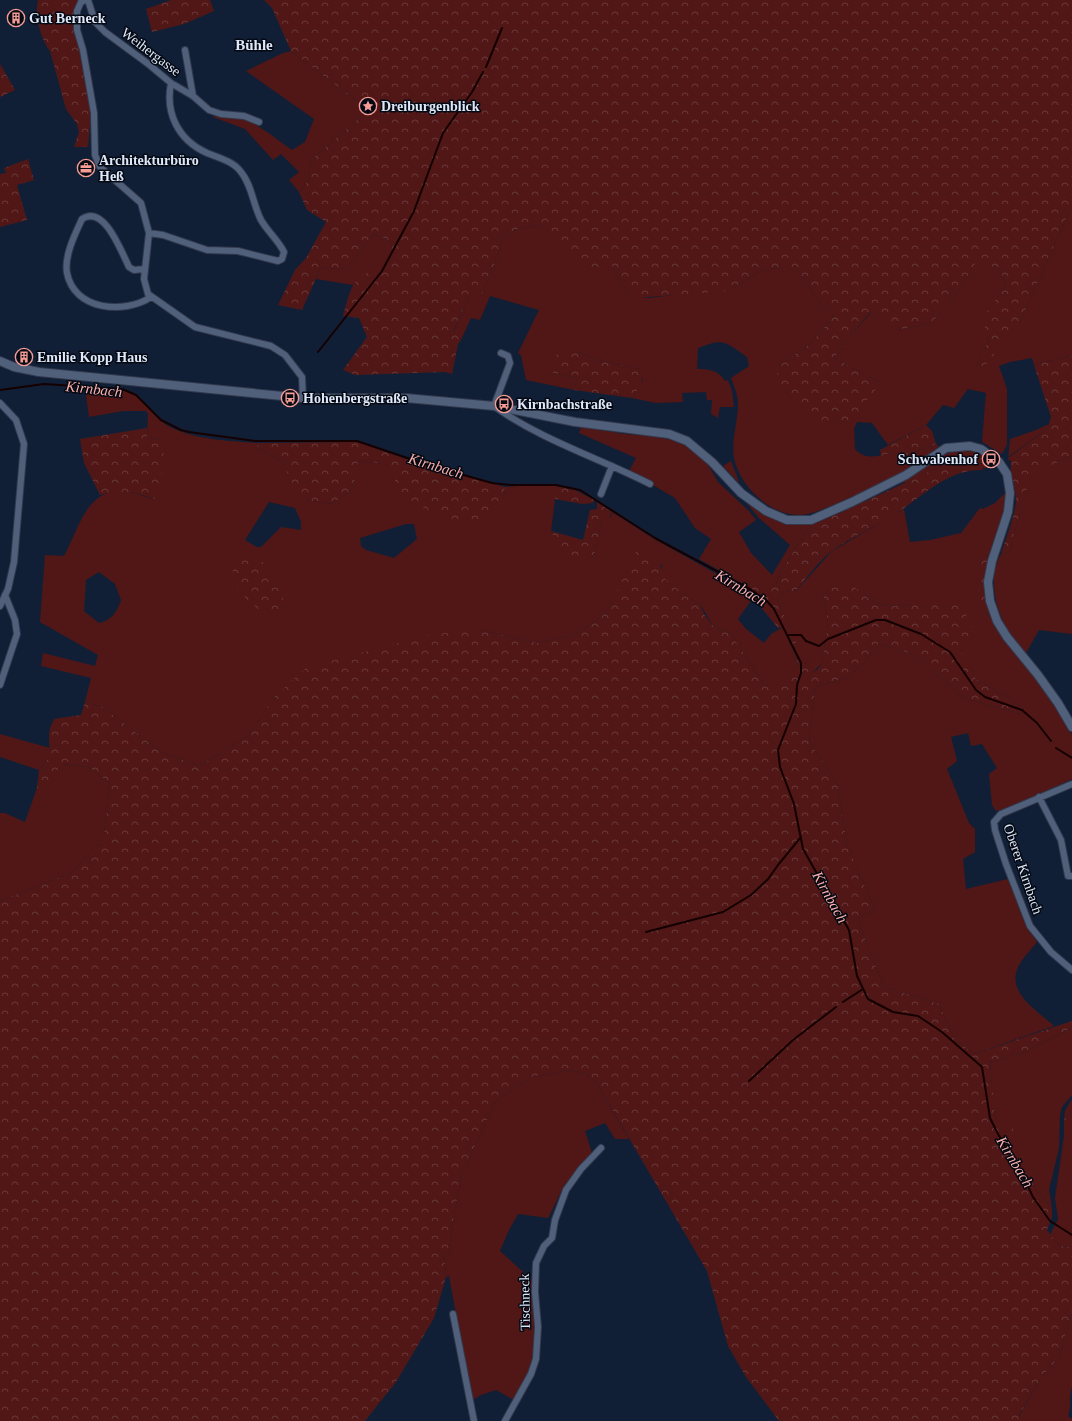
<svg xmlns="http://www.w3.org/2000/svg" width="1072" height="1421" viewBox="0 0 1072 1421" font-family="'Times New Roman',serif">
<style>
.green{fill:#501716;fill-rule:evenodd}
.forest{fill:url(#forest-crowns)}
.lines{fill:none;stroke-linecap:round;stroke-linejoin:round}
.stream{stroke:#150001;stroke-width:2}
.minor-casing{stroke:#32394d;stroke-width:8}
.secondary-casing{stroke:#32394d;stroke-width:10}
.minor{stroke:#50607b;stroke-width:6}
.secondary{stroke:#50607b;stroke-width:8}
.labels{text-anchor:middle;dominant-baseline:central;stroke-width:3;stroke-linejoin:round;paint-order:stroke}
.poi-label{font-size:14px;font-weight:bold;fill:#dee8f8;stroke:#040913;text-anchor:start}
.street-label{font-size:14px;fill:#dee8f8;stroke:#040913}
.neighbourhood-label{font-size:15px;font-weight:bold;fill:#dee8f8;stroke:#040913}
.water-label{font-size:15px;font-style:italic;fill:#fbafa9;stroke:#040913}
</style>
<defs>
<pattern id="forest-crowns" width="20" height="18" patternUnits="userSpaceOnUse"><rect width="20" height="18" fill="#501716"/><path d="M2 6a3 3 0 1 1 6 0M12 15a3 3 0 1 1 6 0" fill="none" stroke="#693939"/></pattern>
</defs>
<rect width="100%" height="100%" fill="#111f36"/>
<path class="green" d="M291,51L360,104L364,114L311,160L309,180L299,192L289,180L299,172L281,154L273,160L245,129L213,117C235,104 275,138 292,150L305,142L314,119L246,71L283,53Z
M1072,210V355L1034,365L1032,358L1010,362L999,366L1007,389V445L1002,454L982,442L986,393L968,389L954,408L943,405L926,425L888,445L872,423L857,422L854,429L855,449C865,461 880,456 894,452L897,459L936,444L939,446C909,472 872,489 836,504C825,508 813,514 801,515C771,516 740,487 734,458C731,440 738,422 738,404C738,395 734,386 731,378L749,366L747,357C724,341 724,338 698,348L697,369C709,369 718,370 725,381L728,380L732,391L734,407H720L718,418L711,414L712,400H707L706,392L682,393L683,402L656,403L632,398L643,380L640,369L597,360L574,350L553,373L577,378L574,390L526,380L521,355L518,353L539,310L490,296L480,320L471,318L461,340L453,333L469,296H481L497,258L502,238L520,228L540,225L612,266L629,294L648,298L715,290L727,291L763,270L781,267H795L818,300L834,316L811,343L779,366L828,420L843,424L881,383L834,358L849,337L871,313L896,330L932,323L962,286L976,261L1000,269L1006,286L983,318L989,339L975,369L1021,320L1069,212Z
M374,234L387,239L392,244L390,260L377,271L362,276L353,285L316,279L321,267L339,269L348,267Z
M85,388C105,389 129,386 143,402C152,412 158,421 170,427C196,440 229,441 258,443L257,447L282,461L300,499L332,504L353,489L357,461L379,463L503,499L505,487L531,485L555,486V499L551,531L593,561L602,520L611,517L612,512L654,539L731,582L751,595L753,598L738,619L746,629L764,643L771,634L783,627L799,667L774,687H766L731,634L713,626L700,604L688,598L662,577V565L637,552L607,612L579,633L537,643L481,630L274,697L248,736L199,766L161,752L103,707L85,702L91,678L41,666L43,653L95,666L98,655L40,622L45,555L64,556C77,533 85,494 116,491C129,490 143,496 155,499L163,440L147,438L148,414L146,411H123L89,417ZM269,502L295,508L301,522V530L281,527L261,547H257L245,540ZM406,524H414L417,539L394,558L366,550L361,546L360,538ZM99,572L115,584L121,600C117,612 112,620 99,623L84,611L86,580Z
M1049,424L1048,428L1008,457L1011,461L1008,460L1010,439L1036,430Z
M581,427L625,434L654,436L676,441L686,445L696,452L708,465L718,482L749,511L756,520L739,532L751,553L772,575L790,545L759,518L744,500L745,499C766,515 784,527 811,524L780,573L776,585L767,593L733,578L699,559L711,539L695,528L675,498L629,471L636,458L579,433Z
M963,449C973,451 982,454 991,460L989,466L982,470L984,468L982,463H976L969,458L942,466L908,482L901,483L939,456Z
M1072,456V634L1039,630L1026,653C1020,645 1011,638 1007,629C995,608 988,576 1001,554L1009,552L1031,473Z
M731,461L739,482V483L723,466Z
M1006,492L1004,510L989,555L982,556C977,576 979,593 982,613L990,616L996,627C1022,662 1052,695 1072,735V779L1009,808L996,811L992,805L989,774L997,768L982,744L971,746L968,733L951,737L957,761L947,769L969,823L975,829V852L963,859L966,889L1008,879L1026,926L1037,942C1031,950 1020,960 1017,970C1008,994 1039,1012 1054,1026L974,1054L954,1038L939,1004L884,987L857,919L875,910L847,844L837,783L809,741L815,687L848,677L867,660L878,644L913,654L964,698L1021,714L1024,709L1010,699L976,679L966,663L960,649L959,603L898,606L876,604L862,593L823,592L828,623L822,663L810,675L777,599L788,589L794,593L832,551L904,509L910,542L930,540L961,533L980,508L983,509L995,503Z
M0,734L50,748V757L39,770L0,757Z
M61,764L88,767L110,783L104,835L73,872L0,901V813H5L25,822L37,788L44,790Z
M1072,1028V1095L1062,1107L1060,1115L1059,1148L1049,1190L1052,1208C1035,1191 1000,1137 995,1114C992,1097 992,1079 990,1062L1020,1054Z
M569,1070L585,1073L596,1082L629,1139H615L605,1123L585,1131L592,1153L563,1188L548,1218L518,1214L508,1232L500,1251L533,1281C534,1306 539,1337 532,1361C528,1375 521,1387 514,1400L496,1390L481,1395L472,1400L449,1276L446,1277L444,1254L449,1253L451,1232L461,1177L495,1102L531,1077Z
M1072,1111V1247L1059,1246L1050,1235L1058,1219L1055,1198L1064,1136V1122Z
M1072,1313V1387C1068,1399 1072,1403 1068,1416L1072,1419V1421H1019V1416L1041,1378L1059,1357Z"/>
<path class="forest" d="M38,0H78L73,16V26L78,42L91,113L88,147H74L79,132L77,124L66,109L50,51C41,39 34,16 38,0Z
M171,0H210L214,11L184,24L152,32L146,9Z
M264,0H1072V210L1069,212L1021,320L980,372L975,369L989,339L982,318L1006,286L1000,269L976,262L962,286L932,323L896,330L870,313L849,337L834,358L881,383L852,419L843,424L814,418L800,412L786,394L777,376L779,366L811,343L834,316L818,300L795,267H781L763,270L727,291L635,298L629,294L612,266L594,276L540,225L520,228L502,238L497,258L481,296H469L453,332L461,340L458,344L452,374L445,372L355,375L343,370L367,337L359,318L343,316C347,303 350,282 363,275C375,269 379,269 390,260L392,244L387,239L374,234L348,267L339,269L321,267L302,310L278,305L295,270L306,258L326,222L307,210L299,192L309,180L311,160L364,114L360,104L291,51L272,8Z
M0,64L15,90L0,97Z
M28,159L34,180L17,185L27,220L0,227V174L6,173L4,168Z
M567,349L574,350L597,360L640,369C647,380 638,388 632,398L574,390L577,378L553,373L550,368L557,354Z
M1072,355V456L1031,474L1009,552L1001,554C1005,541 1016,513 1016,500C1016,487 1009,472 1011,460L1008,458L1048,428L1051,417L1034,365Z
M926,425L932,431L936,444L896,459L894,452L881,456L880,450Z
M147,428V438L163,440L164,466L155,499C134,492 122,489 100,495L84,463L80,439Z
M357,442L427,466L505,487L503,499L484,524L442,517L395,493V469L379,463L358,461L353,489L332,504L299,499L282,461L257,447L258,443Z
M969,458L976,463L985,464L982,470C946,469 920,499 891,517C872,528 851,538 833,550C818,561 806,579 794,593L788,589L777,599L810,674L818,669L822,663L828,623L823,592L830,581L849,583L876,604L898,606L959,602L975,632L960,649L976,679L1010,699L1024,709L1021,714L964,698L913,654L878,644L867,660L848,677L815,687L809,741L837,783L847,844L875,910L857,919L884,987L939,1004L954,1038L974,1054L1072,1021V1028L1020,1054L990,1062L995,1115L999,1123L1012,1124L1015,1138L1008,1142C1021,1165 1033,1188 1052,1208V1217L1047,1230L1059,1246L1072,1247V1313L1059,1357L1041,1378L1019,1415V1421H779L746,1377L728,1346L707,1271L596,1082L585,1073L569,1070L531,1077L495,1102L461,1177L451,1232L449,1253L444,1254L446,1277L434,1318L396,1382L365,1421H0V901L73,872L104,835L110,783L88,767L62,764L44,791L37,788L39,770L50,757C50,741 46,734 54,719L81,715L85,702L103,707L161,752L199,766L248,736L274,697L307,667L433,634L481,630L537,643L579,633L607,612L636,552C655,555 661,557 663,577L688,598L700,604L704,614L713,626L731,634L766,687H774L799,666L783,627L778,628L751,595L731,582L733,578L767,592L776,585L780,573L811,524L835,515L942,466Z
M555,486L575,490L594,500L593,503L582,504L555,499Z
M597,502L612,512L608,521L602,520L593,561L563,557L551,531L583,540L590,510L597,509Z
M246,554L261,560L282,590L283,603L276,611L261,612C242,594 216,578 246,554Z
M989,555L984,586L990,616L982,613C976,594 977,575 982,556Z
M1072,1099V1111L1064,1122L1065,1111Z"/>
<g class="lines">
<path class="stream" d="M486,67L502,28
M318,352L382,271L414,211L443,133L472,92L483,72
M0,390L44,384L122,389L136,395L161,420L181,430L189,432L255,441H357L428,465L492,483L510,485H556L580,490L655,538L750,589L766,600L774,609L801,663V673L797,685L796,704L778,750L780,767L794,804L803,849L849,930L857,976L868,999L893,1012L918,1016L942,1032L982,1067L990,1118L998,1134L1022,1174L1033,1197L1050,1221L1072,1235
M789,635H801L806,641L819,646L828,639L876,620H885L921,634L950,652L976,690L985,697L1022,710L1037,723L1051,741
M1056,748L1072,758
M646,932L723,912L751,895L768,879L778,865L801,837
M843,1002L863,989
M749,1081L793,1040L836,1007"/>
<defs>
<path id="minor" d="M85,0L81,2L77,11V30L83,50L94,113L95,155L100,167L141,203L149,233L144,279L148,294L195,327L271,346L285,355L302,377L303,398
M88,0L95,22L105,32L147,63L171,83L193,96L209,110L221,114L244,116L259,122
M185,50L193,96
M149,233L163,235L207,250L238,251L278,261L282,259L284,252C278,240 268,232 261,220C253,205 252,185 241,172C233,161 219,158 207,153C178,140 165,113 171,83
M145,269L134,270L129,267C121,251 104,204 82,219C75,234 64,256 67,273C74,310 124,315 151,297
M501,353L508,356L510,363L494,406C541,440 599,458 650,484
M0,403L16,420L24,444L14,562L8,589L0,606
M601,494L612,466
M0,685L17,634L15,620L5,595
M1072,784L1001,814L994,822L995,830L1006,864L1030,926L1051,952L1072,970
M1039,797L1061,840L1068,876H1072
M453,1314L474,1421
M505,1421L531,1374L536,1359L538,1327L535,1292L536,1263L544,1246L552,1238L555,1220L566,1190L581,1169L601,1148"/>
<path id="secondary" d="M0,361L14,367L39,372L303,398H406L494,406L575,422L669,434L687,441L712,462L741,493L766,511L787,520H811L852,502L906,475L946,448L970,446L981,449L999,462L1007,474L1010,493L1008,512L992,561L988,582L990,601L997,621L1007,637L1038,675L1058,703L1072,727"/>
</defs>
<use href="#minor" class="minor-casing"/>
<use href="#secondary" class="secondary-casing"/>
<use href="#minor" class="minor"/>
<use href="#secondary" class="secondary"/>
</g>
<defs>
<symbol id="building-ring" viewBox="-11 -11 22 22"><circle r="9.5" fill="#040913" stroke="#f59c95" stroke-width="1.5"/><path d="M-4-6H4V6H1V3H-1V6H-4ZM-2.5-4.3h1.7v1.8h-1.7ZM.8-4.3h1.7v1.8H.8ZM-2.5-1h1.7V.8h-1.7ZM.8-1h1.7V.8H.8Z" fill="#f59c95"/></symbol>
<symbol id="sight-ring" viewBox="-11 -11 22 22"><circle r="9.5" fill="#040913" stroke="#f59c95" stroke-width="1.5"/><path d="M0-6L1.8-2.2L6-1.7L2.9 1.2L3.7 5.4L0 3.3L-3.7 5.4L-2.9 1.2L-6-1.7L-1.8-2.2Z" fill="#f59c95"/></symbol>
<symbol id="office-ring" viewBox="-11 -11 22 22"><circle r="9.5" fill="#040913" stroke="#f59c95" stroke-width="1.5"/><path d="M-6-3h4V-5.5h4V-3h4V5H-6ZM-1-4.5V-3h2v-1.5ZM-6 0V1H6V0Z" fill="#f59c95"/></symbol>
<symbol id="bus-ring" viewBox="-11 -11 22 22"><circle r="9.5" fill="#040913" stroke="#f59c95" stroke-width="1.5"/><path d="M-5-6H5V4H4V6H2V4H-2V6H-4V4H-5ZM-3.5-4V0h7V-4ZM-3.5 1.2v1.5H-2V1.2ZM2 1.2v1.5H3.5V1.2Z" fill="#f59c95"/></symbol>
</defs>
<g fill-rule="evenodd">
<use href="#building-ring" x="6" y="8" width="20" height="20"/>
<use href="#sight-ring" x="358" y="96" width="20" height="20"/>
<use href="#office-ring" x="76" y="158" width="20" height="20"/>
<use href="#building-ring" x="14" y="347" width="20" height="20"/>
<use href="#bus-ring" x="280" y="388" width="20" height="20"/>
<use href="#bus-ring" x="494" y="394" width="20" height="20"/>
<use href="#bus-ring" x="981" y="449" width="20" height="20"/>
</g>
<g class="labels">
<g class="poi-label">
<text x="29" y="18">Gut Berneck</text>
<text x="381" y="106">Dreiburgenblick</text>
<text x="99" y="160">Architekturbüro<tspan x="99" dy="16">Heß</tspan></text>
<text x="37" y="357">Emilie Kopp Haus</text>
<text x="303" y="398">Hohenbergstraße</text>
<text x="517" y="404">Kirnbachstraße</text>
<text x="978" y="459" text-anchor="end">Schwabenhof</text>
</g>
<g class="street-label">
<text transform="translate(151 52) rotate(37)">Weihergasse</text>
<text transform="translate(1023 869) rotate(71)">Oberer Kirnbach</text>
<text transform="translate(525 1302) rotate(-91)">Tischneck</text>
</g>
<g class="neighbourhood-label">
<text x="254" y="45">Bühle</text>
</g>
<g class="water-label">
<text transform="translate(94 389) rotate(6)">Kirnbach</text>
<text transform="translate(436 466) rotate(17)">Kirnbach</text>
<text transform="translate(741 588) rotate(31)">Kirnbach</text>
<text transform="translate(830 897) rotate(61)">Kirnbach</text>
<text transform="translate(1015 1162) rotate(59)">Kirnbach</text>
</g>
</g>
</svg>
